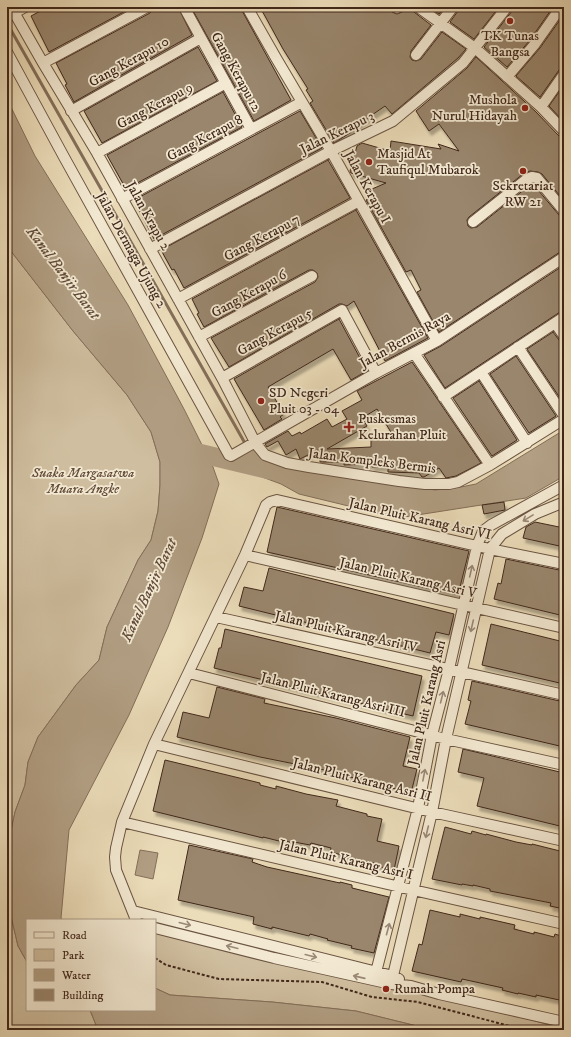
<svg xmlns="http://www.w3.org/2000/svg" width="571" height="1037" viewBox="0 0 571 1037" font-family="'IM FELL DW Pica',serif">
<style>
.green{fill:#cfbe9f;stroke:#88725c}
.water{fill:#b29f84;stroke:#846f5a}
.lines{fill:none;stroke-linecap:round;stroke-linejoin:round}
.stream{stroke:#846f5a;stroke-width:3}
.river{stroke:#b29f84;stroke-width:19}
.building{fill:#99866d;stroke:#40271a;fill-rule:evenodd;filter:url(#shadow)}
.minor-casing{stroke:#6b5442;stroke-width:12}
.path{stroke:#40271a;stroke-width:2;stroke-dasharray:3 2;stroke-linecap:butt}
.minor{stroke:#f3e9d2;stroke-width:10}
.oneway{stroke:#9a8876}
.poi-dot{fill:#8f2418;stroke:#f3e9d2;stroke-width:1.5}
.labels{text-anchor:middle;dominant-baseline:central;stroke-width:3.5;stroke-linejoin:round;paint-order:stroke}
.poi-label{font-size:14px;fill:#40271a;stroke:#f3e9d2;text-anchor:start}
.street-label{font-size:14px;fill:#40271a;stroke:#f3e9d2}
.park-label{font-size:14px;font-style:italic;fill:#644d3b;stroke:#f3e9d2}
.water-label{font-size:15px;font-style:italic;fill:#624b3a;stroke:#f3e9d2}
</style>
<defs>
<filter id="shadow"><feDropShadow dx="2.5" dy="4.5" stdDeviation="1" flood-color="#0004"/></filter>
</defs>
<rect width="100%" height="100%" fill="#ecddba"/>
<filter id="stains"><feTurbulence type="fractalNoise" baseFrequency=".005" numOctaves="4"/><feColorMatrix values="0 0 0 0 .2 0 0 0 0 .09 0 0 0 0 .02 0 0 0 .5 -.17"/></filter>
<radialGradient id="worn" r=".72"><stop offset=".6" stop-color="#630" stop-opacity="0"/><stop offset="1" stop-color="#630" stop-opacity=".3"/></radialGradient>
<path class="green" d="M7,246L73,331L127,395L151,432L160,462V485L158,511L151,540L138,560L107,627L99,660L76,685L38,737L28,762L25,785L15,812L8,845V874L11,916L18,946L27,962V1010H90L98,1030H7Z
M135,912L564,1029V1030H433L356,1011L272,1002L170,995L155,988V920H135Z"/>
<path class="water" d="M7,99L35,156L128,305L184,409L213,467L219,484L202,538L168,627L129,715L69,830L61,918L63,920H27V962L18,946L11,916L8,874V845L15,812L25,785L28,762L38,737L76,685L99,660L107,627L138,560L151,540L158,511L160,485V462L151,432L127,395L73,331L7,246Z
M564,430V476L526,498L398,518L299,494L281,484L246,471L244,453L255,444L263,456L368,480L435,490L461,487L476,484Z
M140,850L158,853L153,879L135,875Z
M155,988L170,995L272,1002L356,1011L433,1030H98L90,1010H155Z"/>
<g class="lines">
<path class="stream" d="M7,23L246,445"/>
<path class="river" d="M182,449L270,470"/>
</g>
<path class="building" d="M48,7H133L49,52L31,16Z
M153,7H178L192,35L74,102L65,85L67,84L56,63L150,13Z
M191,7H240L291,100L254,121Z
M260,7H390L392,12L397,14L402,12L404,7H412L414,12L431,25L411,51L410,57L412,60L416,61L421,59L442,32L466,49L458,58L392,114L385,106L356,126L358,128L334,143L310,103L313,101L306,90L308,89L283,49Z
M429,7H445L439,14Z
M459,7H499L474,39L450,22L458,11Z
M513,7H553L530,40L507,67L484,47L512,11Z
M564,14V68L559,70L540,97L516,76L540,48Z
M198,47L217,81L102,143L84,111Z
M476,57L536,112L559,136L564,137V201L542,174L538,172L530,171L523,174L469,217L467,220L468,226L471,228L477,227L530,185L533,184L559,215L564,217V251L560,252L439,332L417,292L421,290L411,270L406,272L366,200L368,199L365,192L386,183L351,173L350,171L357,146L362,143L390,151L391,141L441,149L438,144L459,151L439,124L429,131L416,111L467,68Z
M564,85V122L549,106Z
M223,92L242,127L126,189L107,155Z
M300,111L322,148L154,239L134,200Z
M328,160L350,198L184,288L174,269L172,270L161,250Z
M356,210L428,338L385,361L354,301L347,306L342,304H339L229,367L211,338L315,282L318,277L317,273L313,270H309L204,327L197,314L199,313L192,299Z
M564,265V311L560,312L445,388L424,355L441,346Z
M339,319L367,371L351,380L333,349L268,387L284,414L280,417L282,419L264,430L234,379Z
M553,332L559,340L564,342V404L527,349Z
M516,356L556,416L529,433L490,374Z
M412,362L481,463L456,476L446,478L439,468L424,477H422L419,473L388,472V466L372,467V464L344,465V462H320V449L300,459L296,449L286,455L278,441L267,447L265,444L288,431L292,436L300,432L301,434L327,419L332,427L347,419L342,411L362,400L357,391ZM377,409L392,434H371V447L327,449L367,426L362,418Z
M479,381L517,440L492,456L453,398Z
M504,502L505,510L484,514L482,505Z
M277,507L469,551L458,595L267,552Z
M535,522L564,528V547L523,538L526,527Z
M506,559L564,571V616L494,599L498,583L501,584Z
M269,568L454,614L449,635L436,632L430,653L239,606L244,587L263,591Z
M491,624L564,642V684L482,665Z
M225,629L422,676L413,716L214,668L219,648H221Z
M472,681L564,702V747L465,724L471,701L468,700Z
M217,687L265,699L264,703L336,718L410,737L403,766L417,769L411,793L320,769L260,757L177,737L183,712L209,718Z
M463,749L564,773V827L477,806L484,778L458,772Z
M165,760L260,783V785L276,789V786L306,794L338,800L336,806L367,814V816L382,819L377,841L399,846L394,870L373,865L374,863L342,857V855L330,852L331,848L311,843L310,845L294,842V843L280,840L279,841L263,837V838L153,811Z
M445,827L471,834L472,831L486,835V834L516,842L532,845V844L564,852V909L550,906L551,903L490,891V889L473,885V886L462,884V885L432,879Z
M189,845L253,859L252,862L267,867L340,883V882L352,885V888L389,897L374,953L351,948L352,946L327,940L328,939L310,934L309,936L272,927V929L253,924L254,917L178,900Z
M430,910L460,917V914L480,919V917L515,925L514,929L534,934V932L554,937L555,934L564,937V1001L536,995V997L518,993V994L502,990L503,988L462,979L461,982L412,971L419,944L422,945Z"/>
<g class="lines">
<defs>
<path id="minor" d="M11,7L43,63L97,153L222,378L256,444L265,455L287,463L309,467L399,481L425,484H449L458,482L490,465L564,419
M184,7L251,129
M247,7L276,58L331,151L437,341
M418,7L475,48L541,107L564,131
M397,8V7
M14,13L25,7
M7,52L64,157L229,455L231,456L376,373L437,341L564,257
M416,55L453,7
M43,63L147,7
M507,77L535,44L561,7
M541,107L564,74
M71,111L201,38
M97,153L226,83
M122,199L302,102
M473,222L527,179L532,177L537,178L564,211
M150,249L331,151L393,121L463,63L507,7
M178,299L359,201
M555,323L564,336
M199,337L312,276
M518,347L564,416
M414,353L490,465
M481,372L527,443
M222,378L342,310L376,373
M443,397L564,317
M245,555L564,628
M216,617L564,695
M189,673L446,739L564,765
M154,744L432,812L564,841
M122,822L413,890L564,924
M133,911L393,976L399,979
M136,920L116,870L115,857L116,848L122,822L154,744L245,555L266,505L270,502L277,500L490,549L564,564
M155,928L274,958L391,984L411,986L439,994L564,1022
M374,980L418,808L432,735L449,669L477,546L483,531L491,525L564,485
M391,984L432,812L446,739L490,549L502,534L535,514L564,502"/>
</defs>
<use href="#minor" class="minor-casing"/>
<path class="path" d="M155,958L166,965L219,979L322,982L372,997L418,1002L525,1030"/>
<use href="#minor" class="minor"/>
</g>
<defs><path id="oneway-shaft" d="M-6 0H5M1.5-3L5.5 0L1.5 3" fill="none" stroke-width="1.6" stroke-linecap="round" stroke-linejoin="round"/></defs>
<g class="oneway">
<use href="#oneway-shaft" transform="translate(528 518) rotate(149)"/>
<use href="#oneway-shaft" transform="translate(471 571) rotate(-77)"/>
<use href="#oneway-shaft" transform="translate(472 626) rotate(103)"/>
<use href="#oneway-shaft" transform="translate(442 697) rotate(-76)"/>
<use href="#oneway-shaft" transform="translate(424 775) rotate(-79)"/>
<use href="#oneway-shaft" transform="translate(427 832) rotate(103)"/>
<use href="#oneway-shaft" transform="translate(185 924) rotate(14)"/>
<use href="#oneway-shaft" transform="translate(388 929) rotate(-75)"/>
<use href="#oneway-shaft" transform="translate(232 947) rotate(-166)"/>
<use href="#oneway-shaft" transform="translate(311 956) rotate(14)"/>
<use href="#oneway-shaft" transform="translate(359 977) rotate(-167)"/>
</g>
<g class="poi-dot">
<circle cx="510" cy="21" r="4"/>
<circle cx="525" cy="108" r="4"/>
<circle cx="369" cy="162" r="4"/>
<circle cx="523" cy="171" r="4"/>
<circle cx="261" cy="401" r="4"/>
<path d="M347 421h4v4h4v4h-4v4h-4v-4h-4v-4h4z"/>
<circle cx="386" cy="989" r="4"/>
</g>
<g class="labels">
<g class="poi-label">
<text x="510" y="36" text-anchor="middle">TK Tunas<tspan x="510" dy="16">Bangsa</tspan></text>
<text x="517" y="100" text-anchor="end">Mushola<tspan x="517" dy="16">Nurul Hidayah</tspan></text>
<text x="377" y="154">Masjid At<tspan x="377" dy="16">Taufiqul Mubarok</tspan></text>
<text x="523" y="186" text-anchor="middle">Sekretariat<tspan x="523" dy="16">RW 21</tspan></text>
<text x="269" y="393">SD Negeri<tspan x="269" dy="16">Pluit 03 - 04</tspan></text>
<text x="358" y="419">Puskesmas<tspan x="358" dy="16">Kelurahan Pluit</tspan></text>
<text x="394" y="989">Rumah Pompa</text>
</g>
<g class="street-label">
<text transform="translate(129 62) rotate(-29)">Gang Kerapu 10</text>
<text transform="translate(236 72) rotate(61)">Gang Kerapu 12</text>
<text transform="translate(155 106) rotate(-28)">Gang Kerapu 9</text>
<text transform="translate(337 133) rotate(-26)">Jalan Kerapu 3</text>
<text transform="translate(205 138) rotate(-28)">Gang Kerapu 8</text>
<text transform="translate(367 187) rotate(61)">Jalan Kerapu I</text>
<text transform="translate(148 216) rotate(61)">Jalan Krapu 2</text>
<text transform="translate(262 238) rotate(-28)">Gang Kerapu 7</text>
<text transform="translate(131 250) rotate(61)">Jalan Dermaga Ujung 2</text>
<text transform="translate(249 294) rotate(-29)">Gang Kerapu 6</text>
<text transform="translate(275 332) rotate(-29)">Gang Kerapu 5</text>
<text transform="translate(405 340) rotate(-29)">Jalan Bermis Raya</text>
<text transform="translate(372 461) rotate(7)">Jalan Kompleks Bermis</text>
<text transform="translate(420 519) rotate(13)">Jalan Pluit Karang Asri VI</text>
<text transform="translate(408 578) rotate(13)">Jalan Pluit Karang Asri V</text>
<text transform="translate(346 632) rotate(13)">Jalan Pluit Karang Asri IV</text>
<text transform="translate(333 695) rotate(14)">Jalan Pluit Karang Asri III</text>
<text transform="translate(427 703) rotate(-77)">Jalan Pluit Karang Asri</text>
<text transform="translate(362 780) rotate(14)">Jalan Pluit Karang Asri II</text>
<text transform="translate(346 860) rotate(13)">Jalan Pluit Karang Asri I</text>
</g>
<g class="park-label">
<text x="83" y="473">Suaka Margasatwa<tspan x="83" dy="16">Muara Angke</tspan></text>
</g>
<g class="water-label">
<text transform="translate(63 273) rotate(53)">Kanal Banjir Barat</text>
<text transform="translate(149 590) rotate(-65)">Kanal Banjir Barat</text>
</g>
</g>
<rect width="571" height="1037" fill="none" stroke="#ecddba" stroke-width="24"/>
<rect x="8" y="8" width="555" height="1021" fill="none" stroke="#40271a" stroke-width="2"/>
<rect x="12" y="12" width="547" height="1013" fill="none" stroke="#40271a"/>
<rect x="26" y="919" width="130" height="92" fill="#f3e9d2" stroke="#ab9b88"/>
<rect x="34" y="932" width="20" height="6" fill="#f3e9d2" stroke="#ab9b88"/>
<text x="62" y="939" font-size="12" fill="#40271a">Road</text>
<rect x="34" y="949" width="20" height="12" fill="#cfbe9f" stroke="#ab9b88"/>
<text x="62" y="959" font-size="12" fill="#40271a">Park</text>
<rect x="34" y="969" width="20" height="12" fill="#b29f84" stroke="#ab9b88"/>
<text x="62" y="979" font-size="12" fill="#40271a">Water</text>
<rect x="34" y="989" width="20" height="12" fill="#99866d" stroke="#ab9b88"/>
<text x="62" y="999" font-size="12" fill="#40271a">Building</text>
<rect width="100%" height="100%" filter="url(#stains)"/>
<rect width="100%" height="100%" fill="url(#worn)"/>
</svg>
